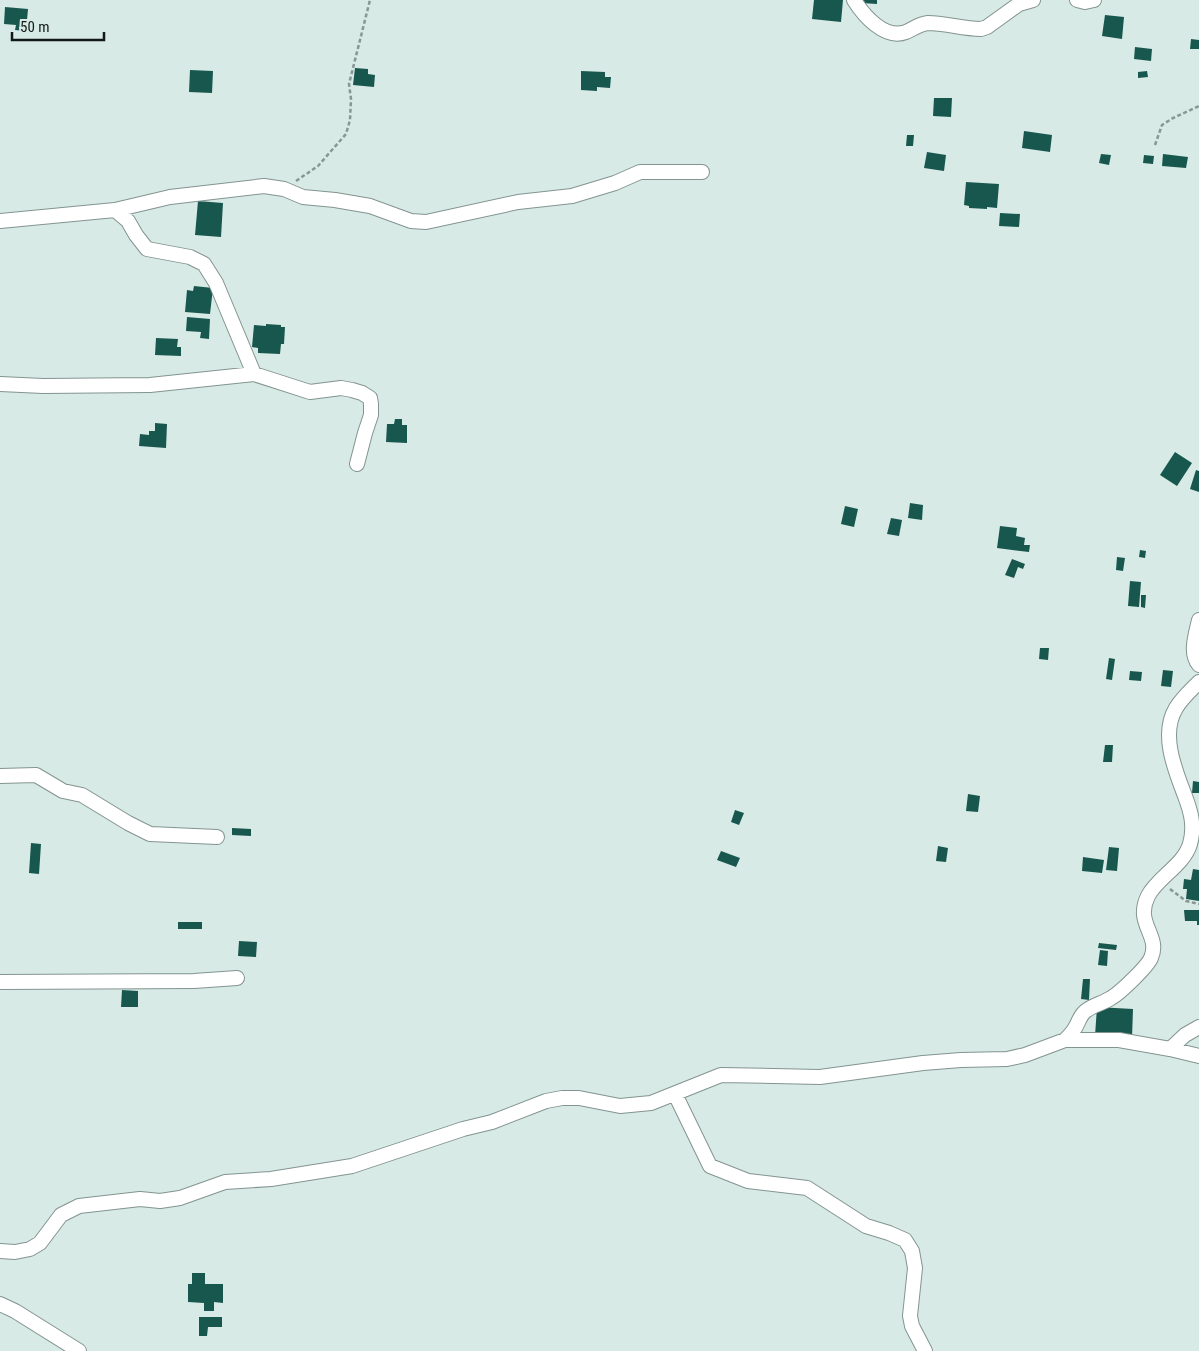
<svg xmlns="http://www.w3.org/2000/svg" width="1199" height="1351" viewBox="0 0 1199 1351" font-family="'Roboto Condensed',sans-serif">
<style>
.building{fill:#18574e}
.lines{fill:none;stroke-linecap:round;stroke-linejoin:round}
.street-casing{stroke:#839490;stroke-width:16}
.path{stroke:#899794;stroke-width:2.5;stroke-dasharray:4 2.5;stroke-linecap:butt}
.street{stroke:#fff;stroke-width:14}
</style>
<rect width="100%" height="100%" fill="#d7eae6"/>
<path class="building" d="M814,0H843L841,22L812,19Z
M863,0H877V4L862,3Z
M5,7L28,9L26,31L15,30L16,25L4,24Z
M1105,15L1124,17L1122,39L1102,36Z
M1191,39L1199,40V49H1190Z
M1135,47L1152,49L1151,61L1134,59Z
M355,68L368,69V74L375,75L374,87L353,85Z
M190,70L213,71L212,93L189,92Z
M581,71L605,72V77H611L610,88L597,87V91L581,90Z
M1147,71L1148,77L1138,78V72Z
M934,98H952L951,117L933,116Z
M1024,131L1052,135L1050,152L1022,148Z
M907,135H914L913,146H906Z
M927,152L946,155L944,171L924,168Z
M1101,154L1111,155L1109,165L1099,163Z
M1163,154L1188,157L1186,168L1162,166Z
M1144,155L1154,156L1153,164L1143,163Z
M966,182L999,184L997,208L987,207V209L969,208V206L964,205Z
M198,201L223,203L221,237L195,235Z
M1000,213L1020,214L1019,227L999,226Z
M194,286L213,288L210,314L185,312L187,290L193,291Z
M187,317L210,319L209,339L200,338L201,332L186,331Z
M266,324L281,325V327H285L284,344H281L280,354L258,353V348L252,347L254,325L266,326Z
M156,338L178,339L177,347H181V356L155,355Z
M395,419H402V425H407V443L386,442L387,424H394Z
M155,423L167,424L166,448L139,446L140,434L149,435V431H155Z
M1175,452L1192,463L1177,486L1160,475Z
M1196,470L1199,471V492L1190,489Z
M910,503L923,505L922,520L908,518Z
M845,506L858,509L854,527L841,524Z
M891,518L902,520L899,536L887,534Z
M1000,526L1017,528L1016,536L1025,538L1024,545H1030L1029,552L997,548Z
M1140,550L1146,551L1145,558L1139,557Z
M1117,557L1125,558L1123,571L1116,570Z
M1012,559L1025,564L1023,569L1018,567L1014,578L1005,575Z
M1130,581L1141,582L1139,607L1128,606Z
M1141,595H1146L1145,608L1141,607Z
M1040,648H1049L1048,660L1039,659Z
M1109,658L1115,659L1112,680L1106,679Z
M1163,670L1173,671L1171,687L1161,686Z
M1130,671L1142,672L1141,681L1129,680Z
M1105,745H1113L1112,762H1103Z
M1193,781L1199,782V793H1192Z
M968,794L980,796L978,812L966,811Z
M735,810L744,813L739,825L731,822Z
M232,828L251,829V836L232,835Z
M31,843L41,844L39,874L29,873Z
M938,846L948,848L946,862L936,861Z
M1109,847L1119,848L1117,871L1106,870Z
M721,851L740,858L736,867L717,860Z
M1083,857L1104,860L1102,873L1082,871Z
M1193,869L1199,870V901L1186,899L1187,889H1183L1184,879L1191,880Z
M1184,910H1199V925H1197V921H1185Z
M178,922H202V929H178Z
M239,941L257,942L256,957L238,956Z
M1099,943L1117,945L1116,950L1098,948Z
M1100,950L1108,951L1107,966L1098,965Z
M1083,979H1090L1089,1000L1081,999Z
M122,990L138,991V1007H121Z
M1097,1007L1133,1009L1132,1038L1095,1036Z
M192,1273H205V1284H223V1303L214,1302V1311H204V1303L188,1302V1284H192Z
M199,1317H222V1327H208L207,1336H199Z"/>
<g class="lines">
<defs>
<path id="street" d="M854,0C864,16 885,40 906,32C913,29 919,24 928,23C945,23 963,29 981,29L987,27L1019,4L1033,0
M1077,0L1085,2L1094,0
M115,210L128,221L136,235L147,249L190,257L204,264L216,283L254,374
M0,221L115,210L170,197L264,186L284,189L303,197L335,200L370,206L411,221L426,222L518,202L572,196L615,183L640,172H702
M0,384L43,386L150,385L254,374L310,392L341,388L352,390L362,393L370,398L371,404V415L365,433L357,464
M1199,620C1196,634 1189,653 1199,665
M0,776L36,775L63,791L82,795L128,823L150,834L217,837
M0,982L194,981L237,978
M1065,1040C1068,1037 1072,1033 1075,1028C1079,1022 1080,1014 1087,1010C1094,1005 1103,1003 1111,998C1120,993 1147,967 1151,958C1161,935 1134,924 1148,896C1157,878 1184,865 1190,844C1195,826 1191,812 1185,796C1175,770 1160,734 1176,708C1182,698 1191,690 1199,682
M1170,1049L1185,1035L1199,1027
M675,1094L710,1166L748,1181L807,1188L866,1226L889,1233L905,1240L912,1251L915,1268L910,1316L912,1326L925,1351
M0,1251L15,1252L30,1249L40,1243L61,1215L79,1206L140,1199L160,1201L180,1198L225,1182L271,1179L352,1166L463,1129L492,1122L546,1101L562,1098H579L620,1106L651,1103L721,1075L820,1077L923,1063L961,1060L1007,1059L1025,1055L1065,1040H1119L1170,1049L1199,1056
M0,1304L15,1311L79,1351"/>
</defs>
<use href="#street" class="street-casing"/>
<path class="path" d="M1155,145L1162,125L1173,118L1199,106
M296,181L318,166L346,134L350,120L351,99L349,84L370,0
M1170,889L1186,901L1199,904"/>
<use href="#street" class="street"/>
</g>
<path d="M12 32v8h92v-8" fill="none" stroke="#111817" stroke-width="2.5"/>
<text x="20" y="32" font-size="15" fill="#111817" stroke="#d7eae6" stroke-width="4" paint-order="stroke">50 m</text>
</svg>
